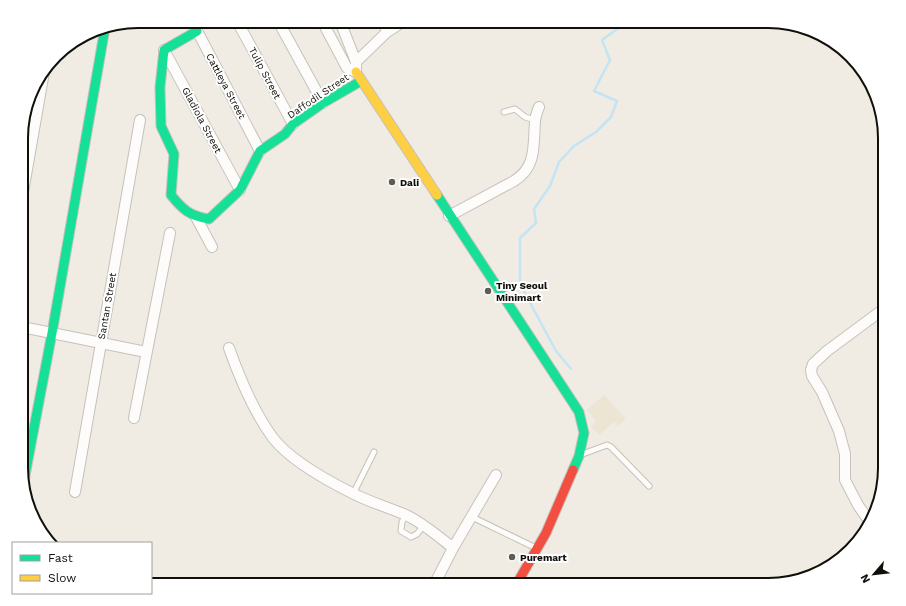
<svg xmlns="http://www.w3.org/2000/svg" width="906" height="606" viewBox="0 0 906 606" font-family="'Work Sans',sans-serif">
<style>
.built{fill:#ede5d4}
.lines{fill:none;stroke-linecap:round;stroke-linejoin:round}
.stream{stroke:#c5e4f3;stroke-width:2.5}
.lane-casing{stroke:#c5c2bb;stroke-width:7}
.street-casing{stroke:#c5c2bb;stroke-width:12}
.fast-casing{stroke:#c5c2bb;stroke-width:11}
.slow-casing{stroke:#c5c2bb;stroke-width:11}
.jam-casing{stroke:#c5c2bb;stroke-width:11}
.lane{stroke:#fdfcfb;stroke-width:5}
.street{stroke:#fdfcfb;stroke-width:10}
.fast{stroke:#16e098;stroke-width:9}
.slow{stroke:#ffcf43;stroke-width:9}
.jam{stroke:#f24e42;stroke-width:9}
.poi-dot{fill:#5f5c56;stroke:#fff;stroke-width:1.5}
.labels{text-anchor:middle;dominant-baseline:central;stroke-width:4;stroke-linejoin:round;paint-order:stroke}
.street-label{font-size:10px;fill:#110f09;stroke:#fff}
.poi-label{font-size:10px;font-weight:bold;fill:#110f09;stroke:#fff;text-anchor:start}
.rim{fill:none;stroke:#110f09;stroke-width:2}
</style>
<rect width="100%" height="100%" fill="#f0ece4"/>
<path class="built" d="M604,395L626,419L618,426L614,422L599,435L591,426L596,421L587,410Z"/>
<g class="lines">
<path class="stream" d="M571,369L556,351L520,284V238L536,223L534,209L550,186L559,162L574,146L596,132L611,117L617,101L594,91L610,60L602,40L628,21"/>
<defs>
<path id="lane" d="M504,112L515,109L525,117L535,120
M580,455L607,445L611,447L649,486
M353,494L374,452
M406,515L402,522L401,531L411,537L417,534L424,525
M472,517L536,548"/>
<path id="street" d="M192,21L260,151
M237,21L293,124
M278,21L323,103
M322,21L347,68L356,72V62L340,21
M383,21L387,32
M164,50L240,190
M356,62L387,32L404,21
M22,198L44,72
M449,216L514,181C537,167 533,145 535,122C535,117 537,112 539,107
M196,217L212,247
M22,327L146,352
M229,348C240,379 253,411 273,438C290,460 328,481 352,493C369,502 388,507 406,515C423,523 438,536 453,548L434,585
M134,418L170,233
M75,492L140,120
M869,521L858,505L845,480V454L839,431L822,392L812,376L811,370L813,364L827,351L885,308
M453,548L496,475"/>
<path id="fast" d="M197,31L164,50L160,87L161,126L174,154L171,195C183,210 190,216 209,219L240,190L260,151L285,134L293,124L323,103L361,81
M437,195L579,412L584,433L579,456L573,470
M23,486L52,333L105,28"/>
<path id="slow" d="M356,72L437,195"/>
<path id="jam" d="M516,585L546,533L573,470"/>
</defs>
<use href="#lane" class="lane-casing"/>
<use href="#street" class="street-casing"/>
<use href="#fast" class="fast-casing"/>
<use href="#slow" class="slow-casing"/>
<use href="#jam" class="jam-casing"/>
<use href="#lane" class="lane"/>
<use href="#street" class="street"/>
<use href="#fast" class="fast"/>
<use href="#slow" class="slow"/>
<use href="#jam" class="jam"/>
</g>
<g class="poi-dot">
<circle cx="392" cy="182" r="4"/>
<circle cx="488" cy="291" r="4"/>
<circle cx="512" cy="557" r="4"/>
</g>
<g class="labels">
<g class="street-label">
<text transform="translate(265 73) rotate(62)">Tulip Street</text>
<text transform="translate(226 86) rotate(62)">Cattleya Street</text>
<text transform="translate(318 96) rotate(-34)">Daffodil Street</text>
<text transform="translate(202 120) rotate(62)">Gladiola Street</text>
<text transform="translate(107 306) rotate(-80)">Santan Street</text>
</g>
<g class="poi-label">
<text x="400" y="182">Dali</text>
<text x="496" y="285">Tiny Seoul<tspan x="496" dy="12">Minimart</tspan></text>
<text x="520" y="557">Puremart</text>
</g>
</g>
<path d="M0 0H906V606H0ZM138 28H768A110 110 0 0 1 878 138V468A110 110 0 0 1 768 578H138A110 110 0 0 1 28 468V138A110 110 0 0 1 138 28Z" fill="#fff" fill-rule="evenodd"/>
<path class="rim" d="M138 28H768A110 110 0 0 1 878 138V468A110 110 0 0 1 768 578H138A110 110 0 0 1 28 468V138A110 110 0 0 1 138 28Z"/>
<rect x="12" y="542" width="140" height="52" fill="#ffffff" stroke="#a09f9d"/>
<rect x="20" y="555" width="20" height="6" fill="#16e098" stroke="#a09f9d"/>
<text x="48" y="562" font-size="12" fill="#110f09">Fast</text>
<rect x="20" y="575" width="20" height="6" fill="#ffcf43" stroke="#a09f9d"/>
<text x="48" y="582" font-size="12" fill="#110f09">Slow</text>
<g transform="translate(874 574) rotate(242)" stroke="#ffffff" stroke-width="3" paint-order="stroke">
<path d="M0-3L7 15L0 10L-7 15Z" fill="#110f09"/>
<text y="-6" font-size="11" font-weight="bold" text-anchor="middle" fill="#110f09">N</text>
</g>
</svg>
